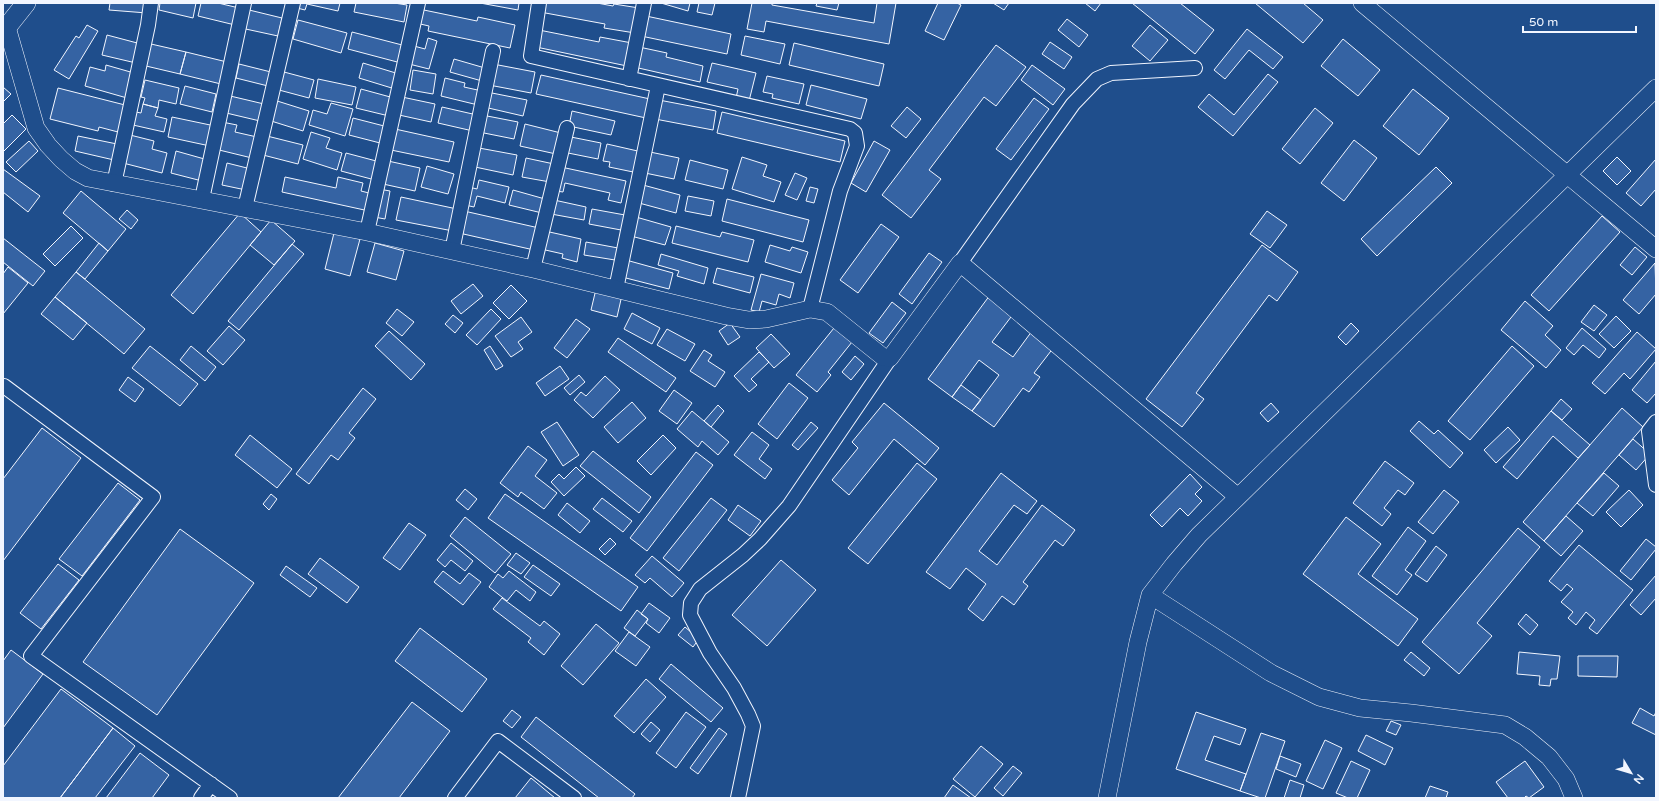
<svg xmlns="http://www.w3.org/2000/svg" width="1659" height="801" viewBox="0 0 1659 801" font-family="'Varela Round',sans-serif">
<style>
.building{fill:#3563a3;stroke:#f2f6ff}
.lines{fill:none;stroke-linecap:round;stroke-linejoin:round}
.minor-casing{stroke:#f2f6ff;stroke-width:16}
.tertiary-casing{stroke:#f2f6ff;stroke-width:18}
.secondary-casing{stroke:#f2f6ff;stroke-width:20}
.minor{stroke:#1f4e8c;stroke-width:14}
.tertiary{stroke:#1f4e8c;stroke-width:17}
.secondary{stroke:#1f4e8c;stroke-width:19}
</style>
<rect width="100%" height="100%" fill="#1f4e8c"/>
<path class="building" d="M110,3H148L147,13L109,10Z
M160,3H196L193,18L159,10Z
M201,3H218L239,8L235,25L198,16Z
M294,3H340L338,11L307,4L305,10L293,7Z
M356,3H394L407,5L404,22L354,12Z
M480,3H519L518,10Z
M542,3H597L613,6L614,4L639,8L635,33L604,28L605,24L540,12Z
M661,3H690L688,11Z
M699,3H715L712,15L697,12Z
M752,3H772V5L874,23L877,3H896L889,44L766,21L764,32L747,29Z
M817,3H839L837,10L816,6Z
M938,3H957L961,5L944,40L925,31Z
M993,3H1009L1004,10Z
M1085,3H1101L1095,11Z
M1132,3H1180L1214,30L1195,54Z
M1255,3H1303L1323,20L1303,43Z
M245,9L282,18L278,36L241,28Z
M419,9L477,21L478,17L515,25L510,48L428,31L429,26L416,23Z
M646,16L731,34L727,54L641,36Z
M1067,19L1088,35L1079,47L1058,30Z
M298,20L347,33L341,53L293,39Z
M87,25L98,31L69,79L54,70L76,36L79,38Z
M1150,25L1168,40L1150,61L1132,46Z
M1247,29L1283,57L1273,69L1249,50L1225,79L1214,70Z
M539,30L599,42L600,37L632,43L627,66L536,47Z
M352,32L406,46L401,63L348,49Z
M107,35L141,44L136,63L102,55Z
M745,36L785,44L780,64L741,55Z
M428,38L437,41L429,69L409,64L414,46L425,49Z
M1343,39L1380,70L1358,96L1321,66Z
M1050,42L1072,57L1064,69L1042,54Z
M794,43L884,64L879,86L789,65Z
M151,44L186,52L180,74L146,66Z
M996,45L1026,67L996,106L984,97L929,170L941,179L911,218L882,195Z
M639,47L667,53L666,57L703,66L700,82L634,67Z
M186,52L227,62L221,84L180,74Z
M454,59L485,68L482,81L450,72Z
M363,63L399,74L395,89L359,78Z
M712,63L756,73L749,101L736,98L738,89L707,82Z
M239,64L271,72L268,86L236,78Z
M493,64L535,72L531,93L489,85Z
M106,65L134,73L127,98L85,86L90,67L105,71Z
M1032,65L1065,89L1053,105L1021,80Z
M413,70L436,74L433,94L410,90Z
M284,72L314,80L309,98L279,90Z
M1268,74L1278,82L1233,136L1198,107L1209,94L1234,115Z
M541,75L650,99L646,118L536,94Z
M767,76L804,84L799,104L772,98L773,94L763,92Z
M445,78L465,83L464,87L482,91L478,105L441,96Z
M318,79L356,87L352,105L315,98Z
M145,80L179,88L176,104L159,100L158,108L143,104L145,98L141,97Z
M811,85L867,99L861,119L806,105Z
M185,86L216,94L212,112L180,104Z
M3,87L11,94L3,102Z
M58,88L125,105L118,132L99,127L98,131L50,119Z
M361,89L394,98L389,116L356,108Z
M1413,89L1449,118L1419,155L1383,126Z
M487,92L527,100L523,116L484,107Z
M226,95L264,104L260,121L222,112Z
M402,97L435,104L431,122L399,115Z
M1034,98L1049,109L1011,160L996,149Z
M274,100L309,111L303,131L268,120Z
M659,100L716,111L713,130L655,119Z
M331,103L353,109L345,136L309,125L313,110L327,114Z
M143,104L158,108L155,116L167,119L164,132L133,125L136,112L141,113Z
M442,107L477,115L473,131L438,123Z
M907,107L921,119L906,138L891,126Z
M1315,108L1333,123L1300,164L1282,149Z
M572,111L615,121L611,135L569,126Z
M722,112L845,141L840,162L717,133Z
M12,115L26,129L3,152V124Z
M482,115L518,122L514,139L479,132Z
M172,117L215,126L210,146L168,137Z
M353,118L388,127L384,144L349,135Z
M222,122L237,125L235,132L257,137L252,158L215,149Z
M525,124L561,133L556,154L520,146Z
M395,129L454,142L449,162L391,150Z
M311,132L330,138L326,148L342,153L337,170L303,159Z
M130,135L154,141L152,149L167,153L162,173L123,163Z
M78,136L117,144L114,160L75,151Z
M267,136L303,145L298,164L263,155Z
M566,136L601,143L598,159L563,152Z
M1354,140L1377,158L1344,201L1321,183Z
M29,141L38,151L16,172L6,162Z
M874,141L890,150L866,192L851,183Z
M607,144L642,152L638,173L609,167L610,162L603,161Z
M479,148L517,155L513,175L475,167Z
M176,151L208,160L202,181L171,173Z
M650,152L679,158L674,179L645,173Z
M346,153L380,162L375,180L341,171Z
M742,157L767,165L763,176L781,182L774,202L732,189Z
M1617,157L1631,171L1617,185L1603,171Z
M526,158L554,164L550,182L522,177Z
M1656,159V189L1641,206L1626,193Z
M690,160L728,170L723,189L685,180Z
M388,161L420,168L415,191L383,184Z
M227,163L251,169L246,190L222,185Z
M427,166L454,174L448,194L421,187Z
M561,167L626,181L621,203L608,200L610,193L565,183L563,192L556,191Z
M1436,167L1452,183L1377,256L1361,239Z
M3,169L40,196L28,212L3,192Z
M795,173L807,178L797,200L785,195Z
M285,177L336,188L338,177L363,183L361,191L373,194L369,211L282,192Z
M479,180L509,187L505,203L477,196L474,207L465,205L469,187L477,189Z
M643,185L680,195L676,213L639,203Z
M810,187L818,189L814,203L806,201Z
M379,189L390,191L385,219L374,217Z
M513,190L545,199L542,213L509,205Z
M81,191L126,229L108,251L63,213Z
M688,196L714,201L711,216L685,211Z
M401,197L457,209L453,231L396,220Z
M727,199L809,220L803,242L722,221Z
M554,200L586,207L584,220L551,214Z
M592,209L625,215L621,230L589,224Z
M127,210L138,220L131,229L119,219Z
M464,211L539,228L534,250L459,233Z
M1267,211L1287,225L1270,248L1250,234Z
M240,213L261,232L193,314L171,295Z
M1602,216L1620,232L1549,311L1531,295Z
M636,217L671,227L665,245L631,236Z
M271,220L295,241L274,265L250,245Z
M881,224L899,237L858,293L840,280Z
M71,226L83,238L55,266L43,254Z
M676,226L720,237L722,232L754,240L748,262L672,243Z
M545,231L581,239L577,262L562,258L563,254L541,249Z
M334,233L360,239L350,276L325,269Z
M3,238L45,271L33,286L3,262Z
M586,242L618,248L615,260L584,255Z
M99,243L108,251L85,279L76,272Z
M375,243L404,251L396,280L367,272Z
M292,244L304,254L239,330L228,321Z
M770,245L790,251L792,247L808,252L801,273L765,262Z
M1262,245L1298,272L1277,301L1269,295L1196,393L1204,399L1182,427L1146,399Z
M1635,247L1647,257L1632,275L1620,265Z
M929,253L942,262L912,304L899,294Z
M661,254L708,268L704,284L677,276L679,271L658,265Z
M626,260L673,273L669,289L622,277Z
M1655,263L1656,294L1639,314L1623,300Z
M8,267L28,283L3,314V274Z
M717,268L754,277L750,293L713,283Z
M76,272L145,329L124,354L55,297Z
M761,274L794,283L790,298L779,294L776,305L762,301L759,312L751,310Z
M473,284L483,296L461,314L451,301Z
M511,285L527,301L509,319L493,303Z
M596,289L622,295L617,317L591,310Z
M990,295L1014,313L992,342L1013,357L1032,331L1054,347L1034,373L1040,377L1029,392L1023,388L994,427L972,411L999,375L979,360L952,397L928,379Z
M55,297L87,323L73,340L41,314Z
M1525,301L1553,326L1545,335L1561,350L1546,368L1501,330Z
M892,302L906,313L883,343L869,333Z
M1594,305L1607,315L1594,331L1581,322Z
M397,309L414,322L402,336L386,323Z
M491,309L501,319L477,345L466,335Z
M632,313L660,328L652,344L624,329Z
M453,315L463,323L455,333L445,324Z
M1616,316L1631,331L1614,348L1599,334Z
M521,317L532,332L518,342L523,349L511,357L495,336Z
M576,319L590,329L567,358L554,348Z
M730,323L740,337L728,345L719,331Z
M1351,323L1359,331L1346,345L1338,337Z
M229,326L245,340L223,365L207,351Z
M834,328L852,342L828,372L831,375L817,392L796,375Z
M1582,328L1606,349L1599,358L1583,345L1574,355L1566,348Z
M667,329L695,344L685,361L657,345Z
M389,331L425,364L411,380L375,346Z
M1637,332L1656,349L1630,379L1624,373L1605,394L1592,383Z
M771,334L790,354L774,368L756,348Z
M618,338L676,378L666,392L608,352Z
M150,346L198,384L180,406L132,368Z
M191,346L216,367L205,381L180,360Z
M490,346L503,366L496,370L484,350Z
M1512,346L1534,366L1470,440L1448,421Z
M704,350L712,355L708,361L725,372L715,387L690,371Z
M759,352L769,362L751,379L757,385L749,392L734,376Z
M855,356L864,364L851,380L842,372Z
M1656,361V393L1647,403L1632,390Z
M560,366L569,379L545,396L536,383Z
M579,375L585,382L570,395L564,388Z
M605,376L620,390L593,418L574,400L581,392L586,396Z
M128,377L144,389L135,402L119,390Z
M789,383L808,398L777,439L758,424Z
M961,385L981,400L972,411L952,397Z
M363,388L376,399L349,433L355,438L338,460L331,455L309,484L296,474Z
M674,390L692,403L677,424L659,411Z
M1561,399L1572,409L1562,420L1551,411Z
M632,402L646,418L618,443L604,427Z
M884,403L939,448L925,465L894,439L849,495L832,480L858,448L852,442Z
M1271,403L1279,412L1268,422L1260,413Z
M718,405L724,411L711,427L704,421Z
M1622,408L1643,427L1544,541L1523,522Z
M692,411L729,442L718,455L702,441L698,447L677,429Z
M1551,411L1590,445L1578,458L1553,436L1517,479L1503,467Z
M1419,421L1434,434L1438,430L1463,453L1450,468L1410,431Z
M557,422L579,455L563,466L541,432Z
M811,422L818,428L798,450L792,445Z
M1508,427L1520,440L1496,463L1484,450Z
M42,428L81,458L3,561V479Z
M752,432L769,445L759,459L772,469L765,479L734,455Z
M250,435L292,469L277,488L235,455Z
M663,435L676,448L651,475L637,461Z
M1633,439L1650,454L1636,470L1619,455Z
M528,446L547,460L535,476L557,493L544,509L521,492L518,497L500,483Z
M593,451L651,497L639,513L580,466Z
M696,452L713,465L647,551L630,538Z
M1385,461L1414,483L1405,495L1398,490L1384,508L1391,514L1382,526L1353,503Z
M917,463L937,479L868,564L848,548Z
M576,467L585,476L564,496L551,482L559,474L564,479Z
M1001,473L1037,501L1027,514L1014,505L979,551L997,565L1042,505L1075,530L1063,546L1055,540L1023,582L1028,586L1014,605L1002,596L983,621L968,609L986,584L966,568L950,589L926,572Z
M1604,473L1619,486L1593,516L1577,503Z
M1190,474L1202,487L1195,494L1202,501L1188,516L1180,508L1162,527L1150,515Z
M118,483L140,500L82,576L59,559Z
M465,489L477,499L468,510L456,500Z
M1444,490L1459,502L1433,534L1418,522Z
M1629,490L1643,505L1621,527L1606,512Z
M271,494L277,499L269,510L263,504Z
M505,494L638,587L621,611L488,518Z
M602,498L632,521L623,532L593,509Z
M711,498L727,510L679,571L663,558Z
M567,503L590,521L580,533L558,515Z
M738,505L761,521L750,536L728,520Z
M1566,516L1583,531L1561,556L1544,541Z
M465,517L511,554L495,573L450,536Z
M1346,517L1381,544L1358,574L1418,619L1398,646L1303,574Z
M409,523L426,535L400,570L383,558Z
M1408,527L1426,541L1405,570L1412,575L1397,595L1372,576Z
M1518,528L1540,547L1477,623L1492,636L1459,674L1422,642Z
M180,529L254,583L157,715L83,662Z
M610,538L616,544L605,555L599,549Z
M1646,539L1656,547V549L1631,580L1620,571Z
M451,543L473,561L465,571L451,560L445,567L437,560Z
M1579,545L1633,590L1597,634L1589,628L1595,620L1586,612L1576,625L1568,618L1573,612L1561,602L1573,589L1567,584L1561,591L1549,581Z
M1436,546L1447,555L1427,582L1415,574Z
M516,553L530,563L521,574L507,565Z
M652,556L684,583L672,597L650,578L645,583L635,575Z
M320,558L359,587L347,603L308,574Z
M781,560L816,590L767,646L732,615Z
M58,564L79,580L41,629L20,613Z
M533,565L560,584L551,596L524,577Z
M286,566L317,588L310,597L280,575Z
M443,571L460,584L469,573L481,582L463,605L434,582Z
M509,571L536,592L530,601L516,590L507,601L489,587L498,574L503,578Z
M1656,575V598L1641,615L1630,605Z
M502,598L540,626L544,621L560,634L544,655L528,642L531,638L493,609Z
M649,603L670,618L659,633L646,623L648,619L641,614Z
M637,610L648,619L635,636L624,628Z
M1526,614L1538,625L1530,635L1518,624Z
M596,624L619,643L583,685L561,666Z
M685,627L699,639L693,647L678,635Z
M420,628L487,679L462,712L395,661Z
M629,632L650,647L636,666L615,651Z
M11,650L43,674L3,728V661Z
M1411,652L1430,668L1424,676L1404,660Z
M1519,652L1560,656L1557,679H1551L1550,686L1539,685L1540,676L1517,674Z
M1578,656H1618L1617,677L1578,676Z
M671,664L723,708L711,722L659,679Z
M646,679L666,697L634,733L614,716Z
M61,689L113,728L60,798H3V766Z
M412,702L450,731L399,798H338Z
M1640,708L1654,716L1656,712V735L1632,723Z
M512,710L521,717L512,728L503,721Z
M686,712L706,727L676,768L656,753Z
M1196,712L1246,729L1240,745L1214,736L1205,760L1246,774L1240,791L1176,769Z
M536,717L635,794L632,798H599L521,737Z
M1391,721L1401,725L1396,735L1386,731Z
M651,722L660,730L650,742L641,734Z
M113,728L135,746L95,798H60Z
M719,728L727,734L698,774L690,768Z
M1261,733L1285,741L1265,798H1261L1240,791Z
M1366,735L1393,748L1385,765L1358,751Z
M1325,740L1342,748L1323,789L1306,781Z
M981,746L1003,764L975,797L953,779Z
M140,753L169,775L152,798H106Z
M1280,756L1301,764L1296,777L1276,769Z
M1351,761L1370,770L1357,798H1348L1336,793Z
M1525,761L1544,787L1529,798L1526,796L1524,798H1508L1496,782Z
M1013,766L1022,773L1003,796L994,788Z
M531,778L555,798H515Z
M1290,780L1304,785L1300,798H1284Z
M953,785L971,798H944Z
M1430,786L1448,792L1446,798H1425Z"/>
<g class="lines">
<defs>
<path id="minor" d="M539,3L531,56L850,129L855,133L857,146L840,191L810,309
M629,79L644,3
M114,184L148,25L151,3
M202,199L244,3
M245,208L293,3
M367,232L418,3
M452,251L493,51
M960,263L1073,104L1097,79L1111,73L1195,68
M533,269L567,128
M616,289L658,86
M3,387L4,386L153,497L31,656L230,798
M1656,422L1649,431L1656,485
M201,798L211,784
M455,798L498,741L574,798
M738,798L753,726L748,714L734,688L710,653L690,615L691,603L700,589L743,555L760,539L789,506L890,358"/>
<path id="tertiary" d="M1362,3L1656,249
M7,27L36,128L48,145L61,159L75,171L88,178L367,232L533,269L726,316L749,320L766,319L810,309L827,312L883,357L890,358L960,263L1238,497
M1150,595L1271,673L1319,697L1360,708L1411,713L1505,725L1525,737L1549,757L1566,779L1574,798
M1107,798L1138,642L1150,595L1174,564L1199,535L1238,497L1656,88"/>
<path id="secondary" d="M3,32L26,3"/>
</defs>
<use href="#minor" class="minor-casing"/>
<use href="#tertiary" class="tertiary-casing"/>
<use href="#secondary" class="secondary-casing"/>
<use href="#minor" class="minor"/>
<use href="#tertiary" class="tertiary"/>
<use href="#secondary" class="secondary"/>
</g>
<rect width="1659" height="801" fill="none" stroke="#f2f6ff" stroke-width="8"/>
<g transform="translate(1631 773) rotate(128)" stroke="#1f4e8c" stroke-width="3" paint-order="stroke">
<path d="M0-3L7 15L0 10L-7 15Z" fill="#f2f6ff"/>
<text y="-6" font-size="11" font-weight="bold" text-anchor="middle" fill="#f2f6ff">N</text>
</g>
<path d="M1523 26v6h113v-6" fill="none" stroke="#f2f6ff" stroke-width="2"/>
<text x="1529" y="26" font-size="12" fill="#f2f6ff" stroke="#1f4e8c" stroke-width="3" paint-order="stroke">50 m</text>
</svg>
